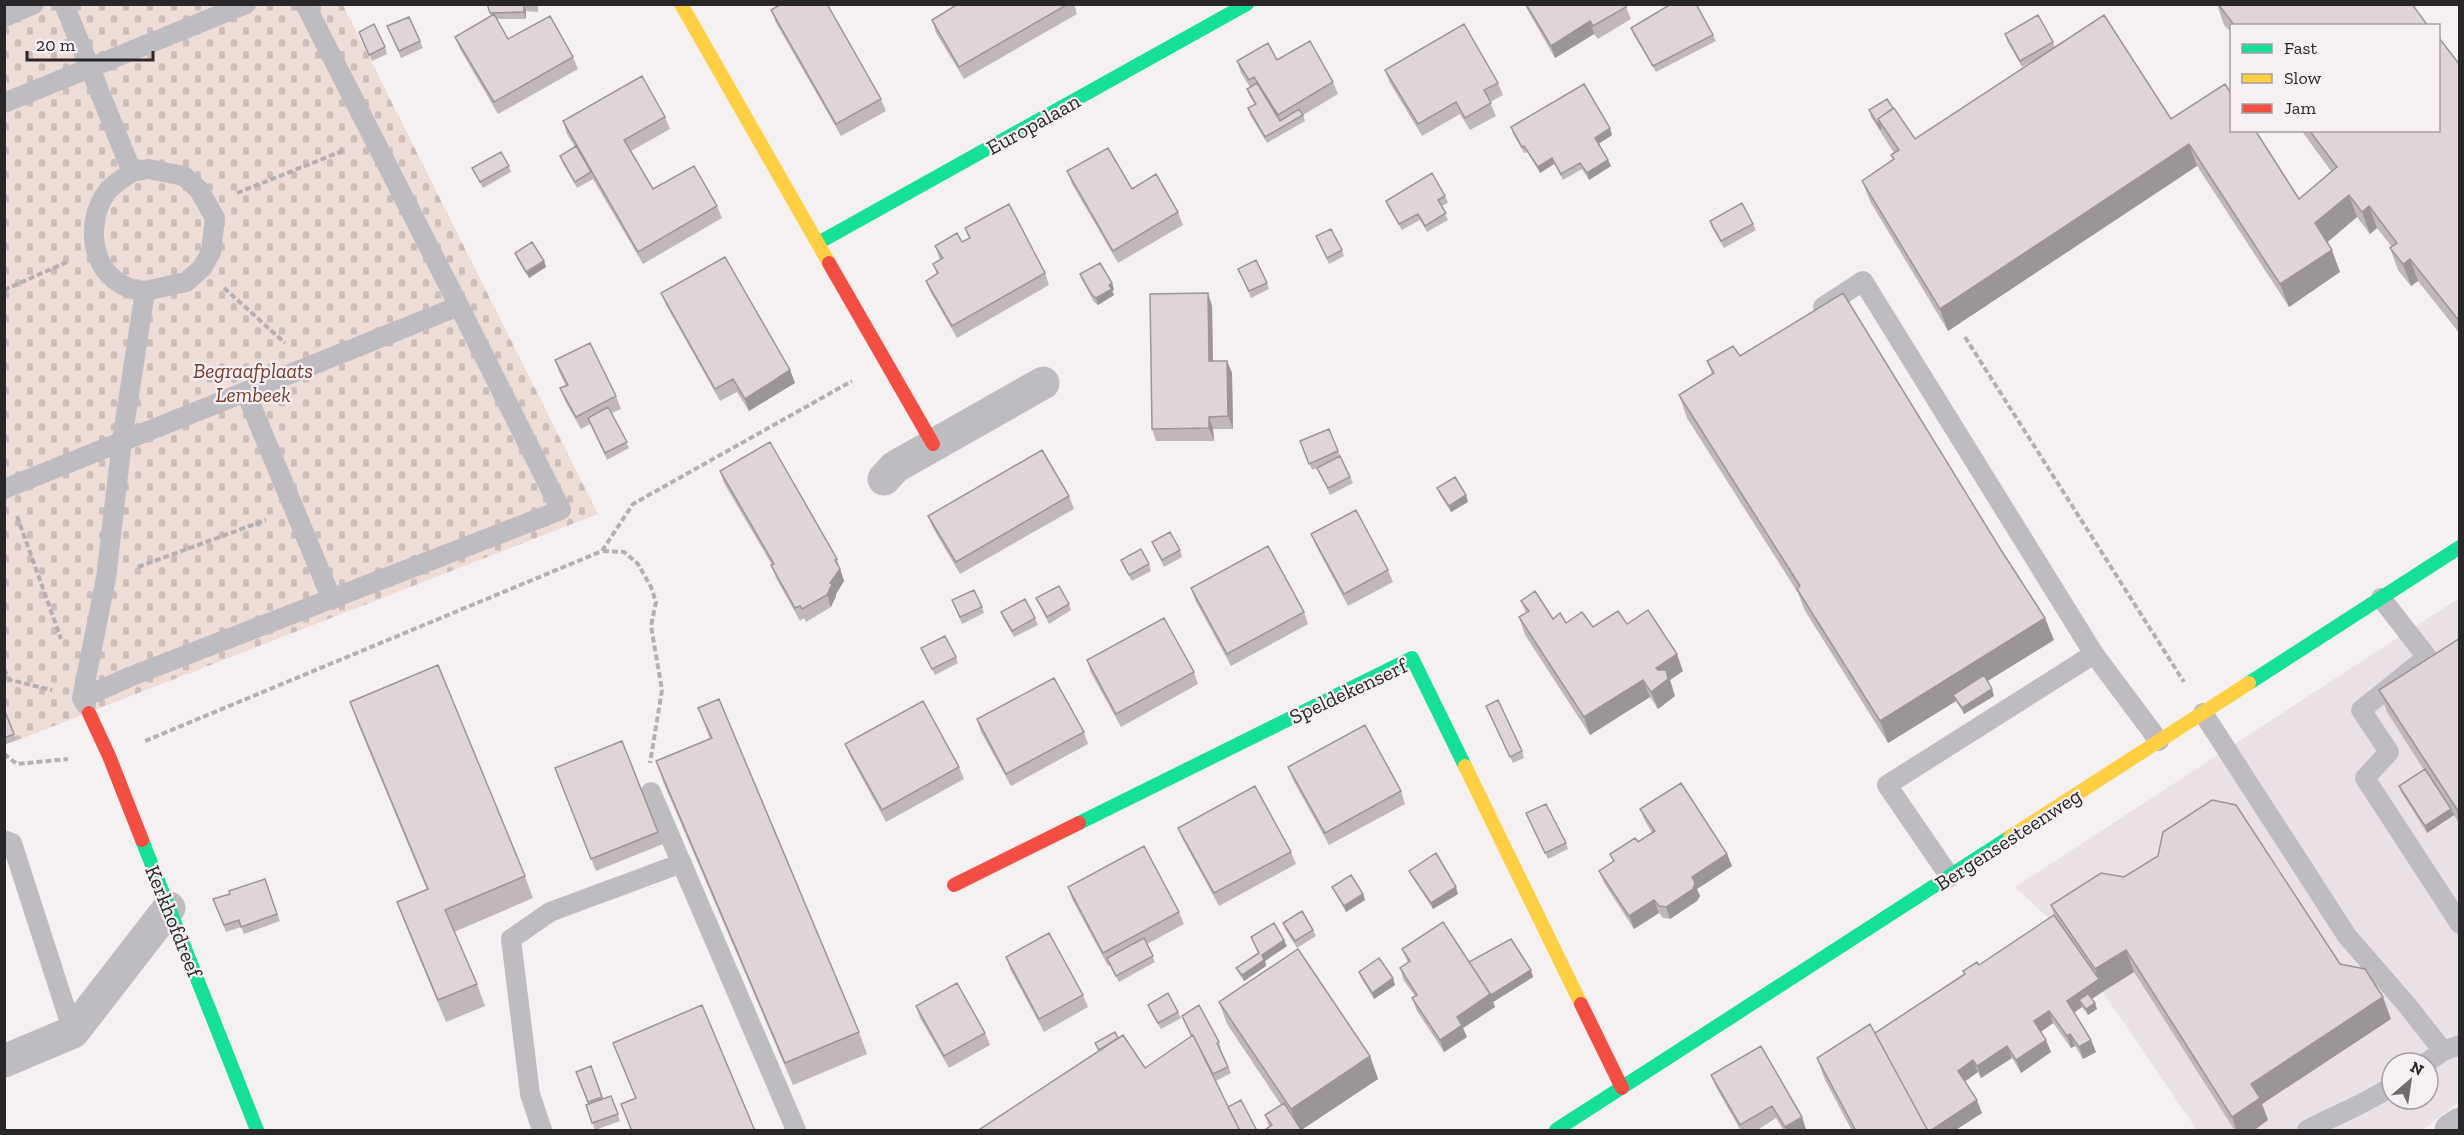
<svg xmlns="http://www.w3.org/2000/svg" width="2464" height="1135" viewBox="0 0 2464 1135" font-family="'Zilla Slab',serif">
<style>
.built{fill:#e9e1e6;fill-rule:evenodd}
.cemetery{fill:url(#cemetery-stones)}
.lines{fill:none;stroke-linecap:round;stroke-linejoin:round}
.path{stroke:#b2b0b3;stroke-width:4;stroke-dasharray:6 3;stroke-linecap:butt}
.lane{stroke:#bfbcc1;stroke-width:20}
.street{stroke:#bfbcc1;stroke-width:33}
.fast{stroke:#16e098;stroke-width:14}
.slow{stroke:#ffcf43;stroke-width:14}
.jam{stroke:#f24e42;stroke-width:14}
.wall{fill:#c0b7b8}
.shaded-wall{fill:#9c9596}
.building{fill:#dfd5d6;stroke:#9c9596;stroke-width:1.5}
.labels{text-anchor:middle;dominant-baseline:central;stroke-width:4.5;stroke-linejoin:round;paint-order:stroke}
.street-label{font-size:21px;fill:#282628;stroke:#f6f0f4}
.park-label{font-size:21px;font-style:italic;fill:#733e28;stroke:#f6f0f4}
</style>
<defs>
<pattern id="cemetery-stones" width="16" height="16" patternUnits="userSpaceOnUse" patternTransform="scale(1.5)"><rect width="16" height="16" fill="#eedcd6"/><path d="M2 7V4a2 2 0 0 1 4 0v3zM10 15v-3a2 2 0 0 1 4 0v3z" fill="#ccbdb8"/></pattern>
</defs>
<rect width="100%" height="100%" fill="#f5f1f3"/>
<path class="built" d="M2459,598V1102L2423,1130H2197L2059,928L2015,887ZM2392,1063H2428V1099H2392Z"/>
<path class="cemetery" d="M5,5H343L598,514L5,745Z"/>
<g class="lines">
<path class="path" d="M237,193L345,150
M224,288L285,343
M4,290L67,262
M1965,337L2184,682
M17,516L61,639
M603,551L624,552L638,564L651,587L656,602L651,626L662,690L650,763
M138,567L266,520
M4,669L10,680L52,690
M145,741L602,551L633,504L852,381
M4,754L17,764L68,759"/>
<path class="lane" d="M64,4L132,172L148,169L184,176L199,190L215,218L211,252L202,268L186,282L145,291L122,441L106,578L82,698L86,705
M4,17L34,4
M4,103L246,4
M132,172C124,178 112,184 107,192C85,221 90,272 127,287C132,290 139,290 145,291
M1823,307L1863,281L2094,654
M246,393L332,600
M4,489L459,306
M2381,598L2427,657L2361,710L2389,752L2365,778L2460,924
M82,698L132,676L561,510L459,306L305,4
M2203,713L2347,936L2407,1005L2443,1051L2426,1063
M651,792L796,1130
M4,840L12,843L73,1032
M1950,877L1887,785L2094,654L2159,741
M2443,1051L2460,1045
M542,1130L530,1094L511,939L550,912L682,863
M2307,1130C2335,1115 2366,1104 2392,1086"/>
<path class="street" d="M884,479L895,467L1043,383
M4,1061L73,1032L169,908
M2451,1130L2460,1124"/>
<path class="fast" d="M818,243L1247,4
M2249,683L2460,547
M1079,823L1412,658L1465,766
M142,840L257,1130
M1556,1130L2010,837"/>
<path class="slow" d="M681,4L829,263
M1465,766L1581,1004
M2010,837L2249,683"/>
<path class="jam" d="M829,263L933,444
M89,713L109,756L142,840
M954,885L1079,823
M1581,1004L1622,1088"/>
</g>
<path class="wall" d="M487,4H538V12L526,11V19H497L508,39L573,57L578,69L498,114L460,49L455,37L491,16Z
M958,4H1074L1077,14L964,79L936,33L932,20Z
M1524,4H1629L1626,7L1631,19L1598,39L1594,34L1555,58Z
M2217,4H2412L2428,26H2232V33L2224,25Z
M771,10L881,99L886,111L841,136L776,23Z
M387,26L420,41L423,48L401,58Z
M1631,28L1713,35L1716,41L1656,72L1633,34Z
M359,32L385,47L387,54L372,61Z
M2005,34L2053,42L2055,47L2299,199L2331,171L2301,130H2439L2460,65V334L2418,281L2411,286L2398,270L2390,248L2392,247L2377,228L2370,234L2357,217L2327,242L2340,272L2289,307L2197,166L1948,331L1871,203L1862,181L1893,159L1891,155L1894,153L1871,117L1869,110L1915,139L2038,58L2022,67L2007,41Z
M1277,60L1333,82L1338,94L1303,115L1305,121L1267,143L1250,115L1248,108L1255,105L1249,95L1247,89L1250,87L1241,73L1237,61Z
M1385,70L1498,83L1503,95L1490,102L1496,116L1470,130L1460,114L1422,136L1390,83Z
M665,117L670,129L631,151L653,189L717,206L722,218L643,264L593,179L577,188L562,162L560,156L575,147L567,134L563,121Z
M1511,127L1612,135L1598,144L1608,160L1611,166L1589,180L1582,169L1563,180L1554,164L1540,173L1527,152L1524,153L1513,134Z
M509,166L511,172L483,188L475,174L472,168Z
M1067,171L1132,189L1178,212L1183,225L1118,263L1072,184Z
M1445,196L1448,203L1442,206L1448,220L1427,232L1420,220L1402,230L1388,207L1386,201Z
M1710,221L1753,224L1756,230L1724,248L1712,228Z
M965,228L1045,273L1049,285L957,338L931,293L926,281L937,274L933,264L940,260L935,246L962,242L969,238Z
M1316,236L1342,250L1344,256L1329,264Z
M515,253L544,261L546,267L529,278L517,259Z
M1238,269L1267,283L1269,289L1251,298Z
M1080,274L1112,283L1114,290L1112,291L1114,295L1098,305L1094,302L1082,280Z
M661,293L790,370L795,383L749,411L737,392L720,401L666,305Z
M1212,306L1213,361H1227L1232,373L1233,429H1213L1214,441H1156L1152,429Z
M1740,356L2054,640L1987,681L1994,696L1964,714L1956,701L1888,743L1805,611L1798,593L1687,418L1679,395L1712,374L1707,361Z
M555,360L616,396L621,409L612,413L629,448L607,460L590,424L581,429L565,401L560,388L566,386L559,372Z
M1300,441L1338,451L1353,483L1330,495L1317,468L1312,470Z
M720,471L837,559L844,581L836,594V596L831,607L806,622L804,618L800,621L776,578L771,565H772L724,483Z
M1437,488L1466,495L1468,502L1451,512L1440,495Z
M1069,496L1074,509L960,574L933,528L928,516Z
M1311,534L1388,570L1393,582L1348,606L1316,546Z
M1152,542L1180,550L1182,557L1164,567Z
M1121,560L1149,564L1151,571L1132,581L1123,566Z
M1191,588L1304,612L1308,624L1231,666L1195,600Z
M1036,598L1069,604L1071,610L1049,624Z
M952,600L982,607L984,613L962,624Z
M1521,601L1553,619L1566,623L1593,627L1627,624L1683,671L1670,680L1675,696L1658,709L1650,697L1590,735L1525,635L1519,617L1526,613Z
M1001,612L1035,618L1038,625L1014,637L1003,618Z
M2460,638V824L2453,814L2454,815L2427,833L2401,792L2399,786L2424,770L2387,712L2379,690Z
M921,648L956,657L958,663L935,675Z
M1087,660L1194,672L1198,684L1121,727L1091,673Z
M350,702L525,876L533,898L454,932L477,984L485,1006L446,1022L405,924L397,902L427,890L358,724Z
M1486,706L1522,751L1524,758L1513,763Z
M698,708L859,1032L867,1054L793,1085L664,784L656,761L710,739Z
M4,709L16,740L4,745Z
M977,719L1084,732L1088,744L1011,786L981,732Z
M622,741L663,844L596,871L555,768Z
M845,744L959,767L964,779L886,822L850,756Z
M1288,767L1401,791L1405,804L1329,845L1293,780Z
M1640,809L1727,854L1732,866L1697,889L1700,896L1697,901L1670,919L1663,918L1659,913L1634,929L1604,883L1599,871L1613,862L1610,854L1638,842L1652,833L1645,821Z
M1526,813L1566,843L1568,849L1548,859Z
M1178,828L1291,852L1296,864L1219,906L1183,840Z
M1409,871L1458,894L1433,909L1412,877Z
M265,879L280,921L244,934L241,927L226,932L213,899L230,894Z
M1068,887L1179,912L1184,924L1147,944L1155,962L1119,982L1109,965L1108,966L1072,899Z
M1332,887L1363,894L1365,900L1346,912L1335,893Z
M2051,905L2340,964L2391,1019L2262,1104L2268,1120L2253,1131H2235L2134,972L2092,999L2097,1009L2088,1015L2082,1007L2074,1012L2091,1040L2096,1052L2083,1059L2075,1046L2071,1048L2053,1023L2041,1032L2051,1052L2021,1073L2012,1058L1981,1078L1978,1072L1965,1082L1982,1113L1954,1131H1852L1825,1080L1817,1058L1875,1033L1964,974L1963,971L1979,965L2054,915Z
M1283,923L1313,930L1316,936L1297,948L1285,929Z
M1251,937L1287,946L1265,961L1266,966L1244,981L1239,974L1236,968L1258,953Z
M1402,949L1469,962L1533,977L1493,1002L1495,1007L1463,1028L1467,1037L1444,1052L1417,1011L1412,998L1415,996L1404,981L1400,968L1408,963Z
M1006,957L1083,995L1088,1007L1044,1032L1010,969Z
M1359,972L1393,978L1395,985L1374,999L1361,978Z
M1219,1002L1370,1056L1378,1079L1301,1130L1269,1127L1265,1115L1281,1105L1227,1024Z
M1148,1005L1178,1012L1181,1018L1161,1029L1150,1011Z
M916,1006L985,1033L990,1045L949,1068L920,1018Z
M1182,1016L1219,1042L1221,1049H1220L1231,1073L1216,1081L1228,1107L1098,1051L1095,1043L1118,1038L1145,1068L1191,1037Z
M613,1043L755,1131H631L621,1104L635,1098Z
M1761,1046L1806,1129L1804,1131H1784L1776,1118L1756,1131H1741L1716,1087L1711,1075Z
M591,1066L603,1099L611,1096L620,1121L595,1130L586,1105L588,1104L576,1072Z"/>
<path class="shaded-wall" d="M524,5L526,11V19L524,12Z
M1590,21L1594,34L1555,58L1551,46Z
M1610,128L1612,135L1597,145L1595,138Z
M2189,144L2197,166L1948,331L1940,309Z
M1552,158L1554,164L1540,173L1538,167Z
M1608,160L1611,166L1589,180L1587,173Z
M2349,195L2357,217L2323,246L2315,223Z
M2369,206L2377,228L2370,234L2362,212Z
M2332,250L2340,272L2289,307L2280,284Z
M2410,259L2418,281L2411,286L2403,264Z
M544,261L546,267L529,278L526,272Z
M1112,283L1114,290L1112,291L1114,295L1098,305L1096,298Z
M1208,293L1212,306L1213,373L1209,361Z
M1227,361L1232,373L1233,429L1228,416Z
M790,370L795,383L749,411L745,399Z
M1209,417L1213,429L1214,441L1209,428Z
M1466,495L1468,502L1451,512L1449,506Z
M840,569L844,581L836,594V596L831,607L827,595L830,583Z
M2045,618L2054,640L1957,700L1953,695L1956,701L1888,743L1880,721Z
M1677,654L1683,671L1670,680L1675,696L1658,709L1651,692L1656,668Z
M1643,680L1650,697L1590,735L1584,717Z
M1992,689L1994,696L1964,714L1962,708Z
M2451,809L2454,815L2427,833L2425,826Z
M1727,854L1732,866L1697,889L1700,896L1697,901L1670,919L1666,907L1692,877Z
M1456,887L1458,894L1433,909L1431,903Z
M1363,894L1365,900L1346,912L1344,906Z
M1654,900L1659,913L1634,929L1629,916Z
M1284,940L1287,946L1265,961L1266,966L1244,981L1242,975L1262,955Z
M2126,950L2134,972L2103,991L2095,969Z
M1531,970L1533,977L1493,1002L1495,1007L1463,1028L1467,1037L1444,1052L1440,1040L1457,1017L1490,994Z
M1393,978L1395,985L1374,999L1372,993Z
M2099,979L2103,991L2083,1005L2079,1000L2082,1007L2072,1014L2067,1001Z
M2383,997L2391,1019L2262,1104L2268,1120L2253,1131H2237L2232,1117L2251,1084Z
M2095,1003L2097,1009L2088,1015L2086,1009Z
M2049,1011L2053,1023L2039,1033L2034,1021Z
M2070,1034L2075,1046L2071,1048L2067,1036Z
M2046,1040L2051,1052L2021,1073L2016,1060Z
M2091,1040L2096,1052L2083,1059L2079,1047Z
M2007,1046L2012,1058L1981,1078L1977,1066Z
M1370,1056L1378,1079L1300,1131H1298L1291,1109Z
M1973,1060L1978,1072L1962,1083L1958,1071Z
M1977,1100L1982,1113L1954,1131H1930Z
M1802,1117L1806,1129L1804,1131H1786L1785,1127Z"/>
<path class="building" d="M487,4H535L524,5V12L490,13Z
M781,4H827L881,99L836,124L771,10Z
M958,4H1068L959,67L932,20Z
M1526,4H1625L1626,7L1593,26L1590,21L1551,46Z
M1671,4H1696L1713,35L1653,66L1631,28Z
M2218,4H2412L2428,26H2235Z
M494,14L508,39L550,16L573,57L494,102L455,37Z
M2038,15L2053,42L2020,61L2005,34Z
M2104,15L2171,119L2225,84L2232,95V130H2255L2299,199L2337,167L2309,130H2439V38L2460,65V322L2410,259L2403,264L2390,248L2397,243L2369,206L2362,212L2349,195L2315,223L2332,250L2280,284L2189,144L1940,309L1862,181L1894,159L1891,155L1899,150L1878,119L1894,108L1915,139Z
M409,17L420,41L399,51L387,26Z
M374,24L385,47L369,55L359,32Z
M1464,24L1498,83L1484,90L1491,103L1465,118L1456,102L1418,124L1385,70Z
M1310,41L1333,82L1278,115L1254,77L1249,80L1237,61L1268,43L1277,60Z
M642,76L665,117L624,140L653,189L694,166L717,206L638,252L563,121Z
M1257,83L1280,121L1299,109L1303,115L1265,137L1248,108L1256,104L1247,89Z
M1584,84L1610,128L1595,138L1608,160L1587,173L1580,163L1561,174L1552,158L1538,167L1524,146L1522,147L1511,127Z
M1887,99L1893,108L1878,119L1881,129L1869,110Z
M576,146L591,172L575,182L560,156Z
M1108,148L1132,189L1156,174L1178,212L1113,251L1067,171Z
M501,152L509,166L480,182L472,168Z
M1432,173L1445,196L1438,200L1446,213L1425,226L1418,214L1399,224L1386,201Z
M1742,203L1753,224L1721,241L1710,221Z
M1009,204L1045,273L952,326L926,281L938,273L933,264L943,258L935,246L957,233L962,242L970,238L965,228Z
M1331,229L1342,250L1327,258L1316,236Z
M532,242L544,261L526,272L515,253Z
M725,257L790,370L745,399L733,379L715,389L661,293Z
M1256,260L1267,283L1249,291L1238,269Z
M1100,263L1112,283L1109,285L1112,289L1096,298L1092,295L1080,274Z
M1208,293L1209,361H1227L1228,416L1209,417V428L1152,429L1150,294Z
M1843,293L2001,550L2045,618L1880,721L1797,589L1800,586L1679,395L1714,373L1707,361L1733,346L1740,356Z
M590,343L616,396L576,417L560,388L568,385L555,360Z
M608,407L627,442L605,453L588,418Z
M1329,429L1338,451L1309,464L1300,441Z
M770,442L837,559L835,560L840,569L830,583L832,584L827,595L802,609L800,606L795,608L771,565L774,564L720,471Z
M1042,450L1069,496L956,562L928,516Z
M1340,456L1350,477L1328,488L1317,468Z
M1455,477L1466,495L1449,506L1437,488Z
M1356,510L1388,570L1344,594L1311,534Z
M1170,532L1180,550L1162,560L1152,542Z
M1268,546L1304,612L1227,654L1191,588Z
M1141,549L1149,564L1129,575L1121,560Z
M1059,586L1069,604L1047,617L1036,598Z
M974,590L982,607L960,617L952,600Z
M1535,591L1553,619L1560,613L1566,623L1582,612L1593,627L1618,611L1627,624L1648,610L1677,654L1656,668L1658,670H1666L1668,679L1651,692L1643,680L1584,717L1519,617L1529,611L1521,601Z
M1025,599L1035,618L1012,631L1001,612Z
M1164,618L1194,672L1116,714L1087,660Z
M945,636L956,657L932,669L921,648Z
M2460,638V814L2379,690Z
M438,665L525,876L445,910L477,984L438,1000L397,902L428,889L350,702Z
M1984,675L1992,689L1962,708L1953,695Z
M1054,678L1084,732L1006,774L977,719Z
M719,699L859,1032L785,1063L656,761L712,738L698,708Z
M1498,700L1522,751L1510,757L1486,706Z
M923,701L959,767L882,810L845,744Z
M4,709L14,734L4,738Z
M1365,725L1401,791L1325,833L1288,767Z
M622,741L658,832L591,859L555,768Z
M2425,769L2451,809L2425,826L2399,786Z
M1681,783L1727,854L1692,877L1695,883L1693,889L1666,907L1659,906L1654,900L1629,916L1599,871L1614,861L1610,854L1635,838L1638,842L1655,831L1640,809Z
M1255,786L1291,852L1214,893L1178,828Z
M2212,800L2236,805L2340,964L2365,969L2383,997L2251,1084L2260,1098L2232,1117L2126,950L2095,969L2051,905L2101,873L2124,877L2158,856L2163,832Z
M1546,804L1566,843L1545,853L1526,813Z
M1144,846L1179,912L1103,953L1068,887Z
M1436,853L1456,887L1431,903L1409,871Z
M1351,875L1363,894L1344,906L1332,887Z
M265,879L277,914L241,927L239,920L224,925L213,899L230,894L229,891Z
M1302,911L1313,930L1295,941L1283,923Z
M2054,915L2099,979L2067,1001L2091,1040L2079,1047L2070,1034L2067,1036L2049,1011L2034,1021L2046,1040L2016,1060L2007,1046L1977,1066L1973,1060L1958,1071L1977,1100L1930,1131H1928L1875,1033L1965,974L1963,971L1977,962L1979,965Z
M1443,922L1490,994L1457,1017L1462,1025L1440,1040L1412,998L1417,995L1400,968L1410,961L1402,949Z
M1274,923L1284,940L1262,955L1264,960L1242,975L1236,968L1259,953L1251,937Z
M1049,933L1083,995L1039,1019L1006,957Z
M1144,938L1153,956L1116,976L1107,958Z
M1511,939L1531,970L1491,995L1469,962Z
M1298,949L1370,1056L1291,1109L1219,1002Z
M1379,958L1393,978L1372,993L1359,972Z
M957,983L985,1033L944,1056L916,1006Z
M1168,993L1178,1012L1158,1023L1148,1005Z
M2088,994L2095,1003L2086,1009L2079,1000Z
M702,1005L755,1131H632L621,1104L636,1098L613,1043Z
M1199,1005L1219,1042L1217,1043L1228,1067L1213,1074L1193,1035L1192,1036L1182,1016Z
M1870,1024L1928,1131H1856L1817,1058Z
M1115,1032L1118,1038L1099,1050L1095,1043Z
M1123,1035L1145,1068L1193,1035L1240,1131H977Z
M1761,1046L1802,1117L1785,1127L1772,1106L1740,1125L1711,1075Z
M591,1066L602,1097L588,1102L576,1072Z
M611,1096L618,1114L592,1123L586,1105Z
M1241,1100L1257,1131H1240L1228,1107Z
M1284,1103L1302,1131H1263L1272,1125L1265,1115Z"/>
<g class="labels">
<g class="street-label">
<text transform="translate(1033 124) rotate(-29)">Europalaan</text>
<text transform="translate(1348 691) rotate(-25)">Speldekenserf</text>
<text transform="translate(2008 839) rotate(-33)">Bergensesteenweg</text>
<text transform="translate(174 921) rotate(68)">Kerkhofdreef</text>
</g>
<g class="park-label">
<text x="253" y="370">Begraafplaats<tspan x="253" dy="24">Lembeek</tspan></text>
</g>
</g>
<rect width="2464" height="1135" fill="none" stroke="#282628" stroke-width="12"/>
<rect x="2230" y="24" width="210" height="108" fill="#f6f0f4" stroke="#a49fa2" stroke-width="1.5"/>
<rect x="2242" y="44" width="30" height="9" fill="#16e098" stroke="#a49fa2" stroke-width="1.5"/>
<text x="2284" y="54" font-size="18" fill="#282628">Fast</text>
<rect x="2242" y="74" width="30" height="9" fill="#ffcf43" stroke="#a49fa2" stroke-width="1.5"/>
<text x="2284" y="84" font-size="18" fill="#282628">Slow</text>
<rect x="2242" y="104" width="30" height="9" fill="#f24e42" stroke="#a49fa2" stroke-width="1.5"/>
<text x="2284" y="114" font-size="18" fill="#282628">Jam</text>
<g transform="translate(2410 1081) rotate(29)"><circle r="28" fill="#f6f0f4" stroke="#a49fa2" stroke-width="1.5"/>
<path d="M0-4.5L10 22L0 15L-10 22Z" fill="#706d6f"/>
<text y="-9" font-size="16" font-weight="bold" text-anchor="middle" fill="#282628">N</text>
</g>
<path d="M27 51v9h126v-9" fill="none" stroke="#282628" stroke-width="3"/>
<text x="36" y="51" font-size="18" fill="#282628" stroke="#f6f0f4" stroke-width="4.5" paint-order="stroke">20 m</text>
</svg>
